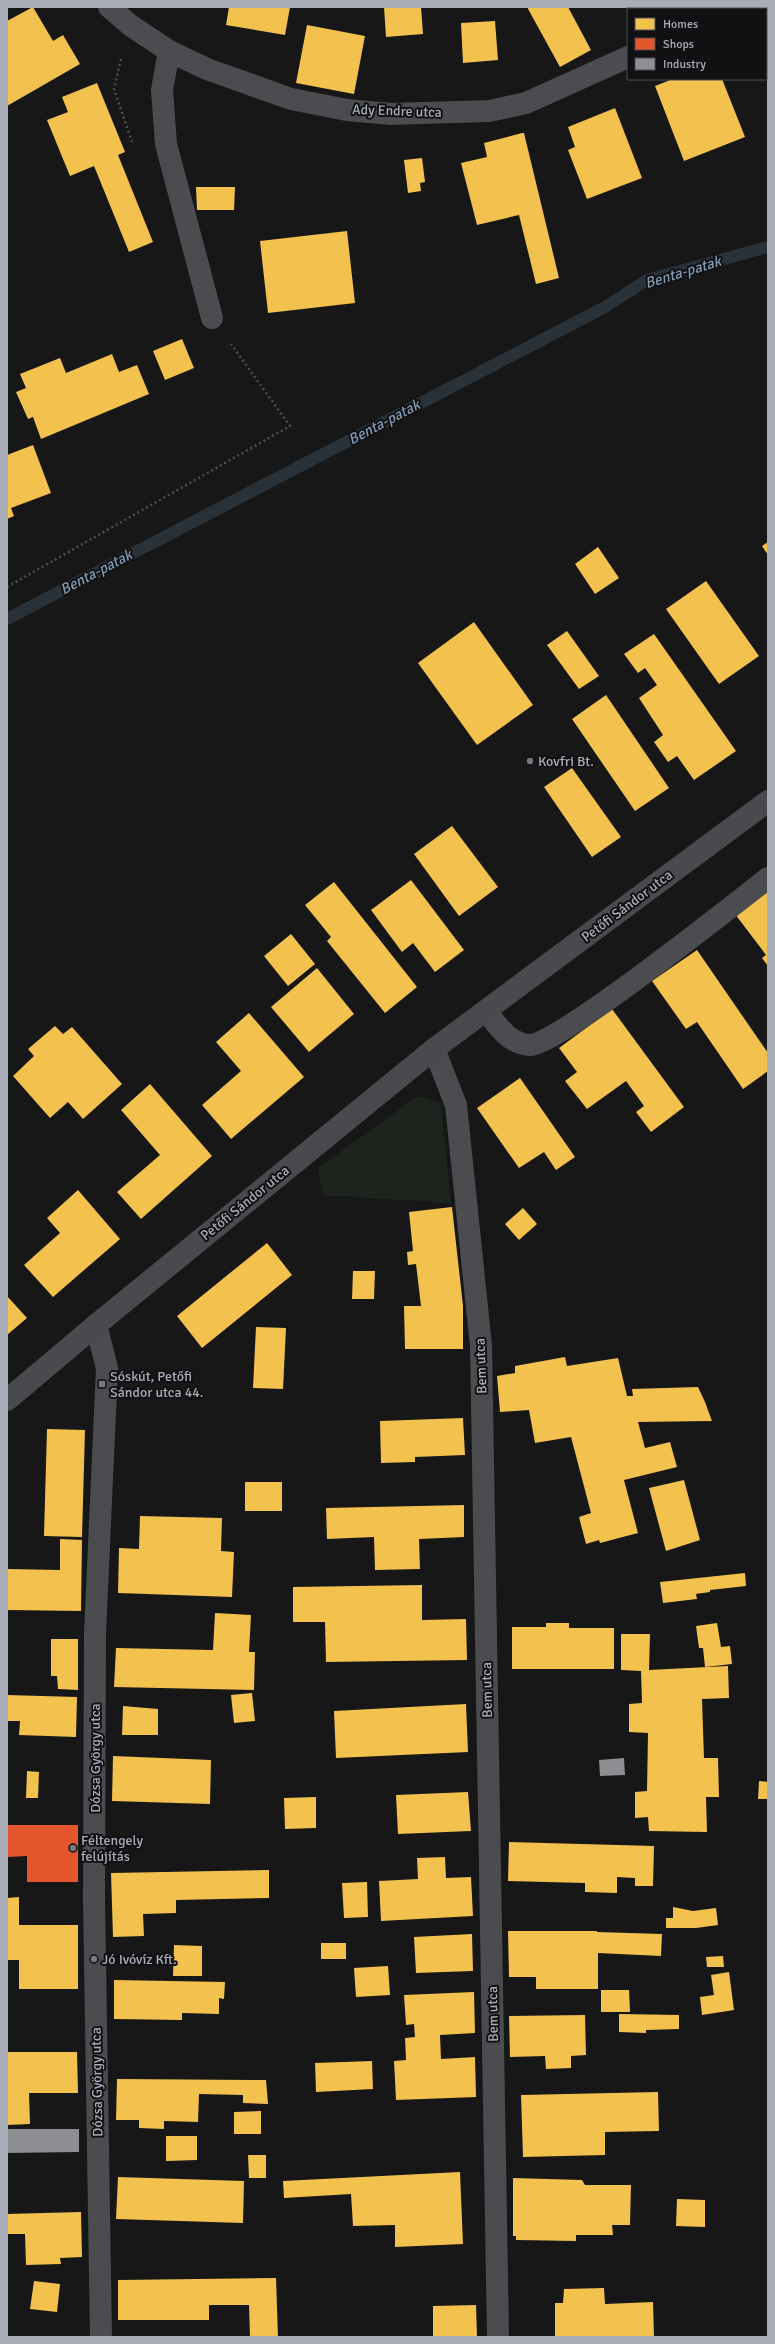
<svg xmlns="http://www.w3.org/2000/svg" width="775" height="2344" viewBox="0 0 775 2344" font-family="Signika,sans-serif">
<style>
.green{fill:#1d241e}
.homes{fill:#f2c14e}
.shops{fill:#e4572e}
.industry{fill:#8d8d92}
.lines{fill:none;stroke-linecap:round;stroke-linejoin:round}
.stream{stroke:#2a3239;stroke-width:12}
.path{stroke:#4d4e52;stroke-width:2.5;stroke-dasharray:2 3;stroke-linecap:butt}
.service{stroke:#4b4c50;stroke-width:22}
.minor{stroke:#4b4c50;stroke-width:22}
.secondary{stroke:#4a4a4e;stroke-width:22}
.poi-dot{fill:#757880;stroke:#111113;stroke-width:1.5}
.labels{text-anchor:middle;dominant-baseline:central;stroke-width:4;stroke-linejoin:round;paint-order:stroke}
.street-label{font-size:14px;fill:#a8adb8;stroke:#111113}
.poi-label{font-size:14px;fill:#a8adb8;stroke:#111113;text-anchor:start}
.water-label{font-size:15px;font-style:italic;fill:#7f9bb3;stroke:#111113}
</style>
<rect width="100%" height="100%" fill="#171717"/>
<path class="green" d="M418,1096L441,1103L451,1203L323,1195L318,1168Z"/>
<path class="homes" d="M33,7L53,41L63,35L80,64L7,106V21Z
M229,7H290L285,35L226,25Z
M384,7H421L423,34L386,37Z
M527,7H568L591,50L560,67Z
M633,7H670L667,9H635Z
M495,21L498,60L463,63L461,23Z
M307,25L365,36L354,94L296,83Z
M673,79H722L745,137L684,161L655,86Z
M97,83L125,152L118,155L153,242L129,252L94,166L70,176L47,120L68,112L62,97Z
M615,108L642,178L587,199L568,150L575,147L568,127Z
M522,133H524L559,278L536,284L519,215L477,225L461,163L487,157L484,143Z
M422,158L425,182L420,183L421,191L408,193L404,160Z
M196,187H235L234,210H197Z
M347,231L355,303L268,313L260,241Z
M182,339L194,368L165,380L153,351Z
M112,354L119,372L137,365L149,394L41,439L33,417L28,419L16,392L26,388L20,374L60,358L66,373Z
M33,445L51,493L11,508L14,516L7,519V455Z
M768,542V555L762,546Z
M598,547L619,578L595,594L575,564Z
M706,581L759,656L719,684L666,609Z
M474,622L533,705L477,745L418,663Z
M567,631L599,676L579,689L547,645Z
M654,634L736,751L694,780L677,756L668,762L654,742L663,735L639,698L657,685L645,668L638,673L624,654Z
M606,695L669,788L635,811L572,719Z
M572,768L621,837L592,857L544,787Z
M452,826L498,887L459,916L414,854Z
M411,880L464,950L435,972L413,943L402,952L371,910Z
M334,882L417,987L385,1013L327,941L331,937L305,905Z
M768,889V966L762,958L766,955L735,914Z
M291,934L315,964L288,986L264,956Z
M697,950L768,1053V1071L743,1089L697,1022L686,1029L652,981Z
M317,968L354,1014L309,1052L271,1007Z
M612,1009L684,1107L651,1132L636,1112L644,1106L626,1081L587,1109L565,1081L577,1072L559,1048Z
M249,1013L304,1077L231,1139L202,1105L241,1071L216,1042Z
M55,1026L63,1034L72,1027L122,1084L83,1119L68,1102L50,1118L13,1076L34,1056L28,1049Z
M520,1078L575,1157L556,1170L544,1152L519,1168L477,1108Z
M150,1084L212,1156L141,1219L117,1192L160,1155L121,1110Z
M78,1190L120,1239L53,1297L24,1265L60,1233L47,1218Z
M452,1207L463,1306V1349H405L404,1306H421L416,1264L408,1265L407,1252L413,1251L409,1212Z
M523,1208L537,1224L519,1240L505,1224Z
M267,1243L292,1275L202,1348L177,1316Z
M353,1271H375L374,1299H352Z
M7,1296L27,1318L7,1335Z
M256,1327L286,1328L283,1389L253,1388Z
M565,1357L567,1366L618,1358L627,1396H633L632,1389L698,1387L705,1402L712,1421L638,1422L645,1448L670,1442L677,1467L624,1480L638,1533L600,1543L599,1540L586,1544L579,1517L591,1513L571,1437L535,1443L529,1410L500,1412L497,1376L515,1373V1366Z
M463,1418L465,1455L415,1457V1462L381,1463L380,1421Z
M47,1429L85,1430L82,1537L44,1536Z
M684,1480L700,1540L666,1551L649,1488Z
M245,1482H282V1511H245Z
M464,1505V1537L419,1539L420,1569L375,1570L374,1537L327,1539L326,1508Z
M140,1516L222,1518L221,1551L234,1552L232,1597L118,1593L119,1548L139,1549Z
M60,1539L82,1540L81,1611L7,1610V1569L60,1570Z
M745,1573L746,1586L710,1590V1592L696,1594L697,1599L663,1603L660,1582Z
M422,1585V1620L466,1619L467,1660L326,1662L325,1622H293V1587Z
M215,1613L251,1615L249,1652H255L254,1690L114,1687L116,1648L213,1650Z
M546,1623H569V1628H614V1669H512V1627H546Z
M717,1623L721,1647L730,1646L732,1664L705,1667L703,1648H699L696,1626Z
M621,1634H650L649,1670L728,1666L729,1698L702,1699L704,1758H718L719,1797H706L707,1832L649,1831L648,1817L635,1818V1792L647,1791L648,1733L629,1732V1704L642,1703L641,1671L621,1670Z
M51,1639H78V1690L58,1689L57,1676H51Z
M252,1693L255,1721L234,1723L231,1695Z
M7,1695L77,1697L76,1737L19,1735L20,1721H7Z
M466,1704L468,1752L336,1758L334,1711Z
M123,1706L158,1709V1735H122Z
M113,1756L211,1760L210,1804L112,1801Z
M27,1771L39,1772L38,1798H26Z
M759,1781L768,1782V1799H758Z
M468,1792L471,1831L398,1834L396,1795Z
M316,1797V1828L285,1829L284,1798Z
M509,1842L654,1846L653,1886H635V1878L617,1877V1893L585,1892V1883L508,1881Z
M445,1857L446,1878L471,1877L473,1916L381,1921L379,1881L418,1879L417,1858Z
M269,1870V1898L176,1900V1913L143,1914L144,1936L113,1937L111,1873Z
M367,1882L368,1917L344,1918L342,1883Z
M19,1897V1925H78V1989H19V1960H7V1898Z
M673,1907L693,1911L716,1908L718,1925L696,1928H666V1918H673Z
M508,1931H597V1932L662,1934L661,1956L598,1953V1989H536V1977H509Z
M472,1934L473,1971L416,1973L414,1937Z
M321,1943H346V1959H321Z
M174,1945L202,1946V1976H173Z
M723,1956L724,1967H707L706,1957Z
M388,1966L390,1995L356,1997L354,1968Z
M729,1972L734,2010L702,2015L700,1997L714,1995L711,1975Z
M114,1980L225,1982L224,1999L219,1998V2014L182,2013V2020L114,2019Z
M601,1990H629L630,2012H601Z
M474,1992L475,2033L440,2035L441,2059L475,2057L476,2097L396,2100L394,2061L406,2060L405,2038L415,2037L414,2024L406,2025L404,1995Z
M619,2014L679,2015V2029L646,2030V2033L619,2032Z
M585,2015L586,2055L571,2056V2068L546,2069L545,2056L510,2057L509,2016Z
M7,2052H77L78,2093H29L30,2124L7,2125Z
M372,2061L373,2089L316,2092L315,2063Z
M117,2079L266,2080L268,2104L243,2103V2095L199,2094L198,2122L164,2121V2129L139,2128V2120H116Z
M658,2092L659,2131L605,2132V2155L523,2157L521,2095Z
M261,2111V2134H234V2112Z
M166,2136H197V2160L166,2161Z
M248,2155H266V2178H249Z
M460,2172L463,2244L395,2247V2225L353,2226L351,2194L284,2198L283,2181Z
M118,2177L244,2181L243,2223L116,2219Z
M513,2178L582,2180L585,2185H631L630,2225H612L613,2235H576V2241L516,2240V2236H513Z
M677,2199L705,2200V2227L676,2226Z
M81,2212L82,2257L60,2258L61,2264L26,2265L25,2234H7V2214Z
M276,2278L278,2337H250L249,2305H209V2320H118V2280Z
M34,2281L60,2284L57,2312L30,2309Z
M604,2288L605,2304L653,2302L654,2337H555V2303H563L564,2289Z
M476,2305L477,2337H433V2306Z"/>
<path class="shops" d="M7,1825H78V1882H27V1856L7,1857Z"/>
<path class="industry" d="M624,1758L625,1775L600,1776L599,1760Z
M7,2129H79V2152L7,2153Z"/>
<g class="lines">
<path class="stream" d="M7,619L605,307L647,280L768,247"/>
<path class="path" d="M121,59L114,89L132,142
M7,587L290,426L231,344"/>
<path class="service" d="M169,51L162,90L166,144L212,318"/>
<path class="minor" d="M109,7L130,25L169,51L207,69L291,99L347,110L391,114L489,111L526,103L628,57
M711,9L714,7
M486,1011C498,1026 509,1044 530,1045C556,1046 736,903 768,878
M434,1049L456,1105L481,1346L498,2337
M96,1325L107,1368L95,1634L94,1899L101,2337"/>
<path class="secondary" d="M7,1400L96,1325L434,1049L768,801"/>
</g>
<g class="poi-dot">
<circle cx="530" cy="761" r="4"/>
<rect x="98" y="1380" width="8" height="8" rx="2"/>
<circle cx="73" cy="1848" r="4"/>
<circle cx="94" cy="1959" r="4"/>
</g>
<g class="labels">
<g class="street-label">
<text transform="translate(397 111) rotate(2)">Ady Endre utca</text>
<text transform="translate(627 906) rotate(-37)">Petőfi Sándor utca</text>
<text transform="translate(245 1203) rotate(-39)">Petőfi Sándor utca</text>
<text transform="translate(481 1366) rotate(-92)">Bem utca</text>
<text transform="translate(487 1690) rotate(-91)">Bem utca</text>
<text transform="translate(95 1758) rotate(-90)">Dózsa György utca</text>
<text transform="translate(493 2014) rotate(-91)">Bem utca</text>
<text transform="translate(97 2082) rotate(-91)">Dózsa György utca</text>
</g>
<g class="poi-label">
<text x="538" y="761">Kovfri Bt.</text>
<text x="110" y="1376">Sóskút, Petőfi<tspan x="110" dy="16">Sándor utca 44.</tspan></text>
<text x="81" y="1840">Féltengely<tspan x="81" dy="16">felújítás</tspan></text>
<text x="102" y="1959">Jó Ivóvíz Kft.</text>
</g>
<g class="water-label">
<text transform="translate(683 272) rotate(-17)">Benta-patak</text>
<text transform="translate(384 422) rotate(-28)">Benta-patak</text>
<text transform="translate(96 572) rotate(-28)">Benta-patak</text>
</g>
</g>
<rect width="775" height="2344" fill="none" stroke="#a8adb8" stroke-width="16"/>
<rect x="627" y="8" width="140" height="72" fill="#111113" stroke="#4d4f55"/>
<rect x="635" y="18" width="20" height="12" fill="#f2c14e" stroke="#4d4f55"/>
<text x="663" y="28" font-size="12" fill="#a8adb8">Homes</text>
<rect x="635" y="38" width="20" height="12" fill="#e4572e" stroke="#4d4f55"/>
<text x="663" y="48" font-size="12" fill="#a8adb8">Shops</text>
<rect x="635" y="58" width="20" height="12" fill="#8d8d92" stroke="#4d4f55"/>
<text x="663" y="68" font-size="12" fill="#a8adb8">Industry</text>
</svg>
